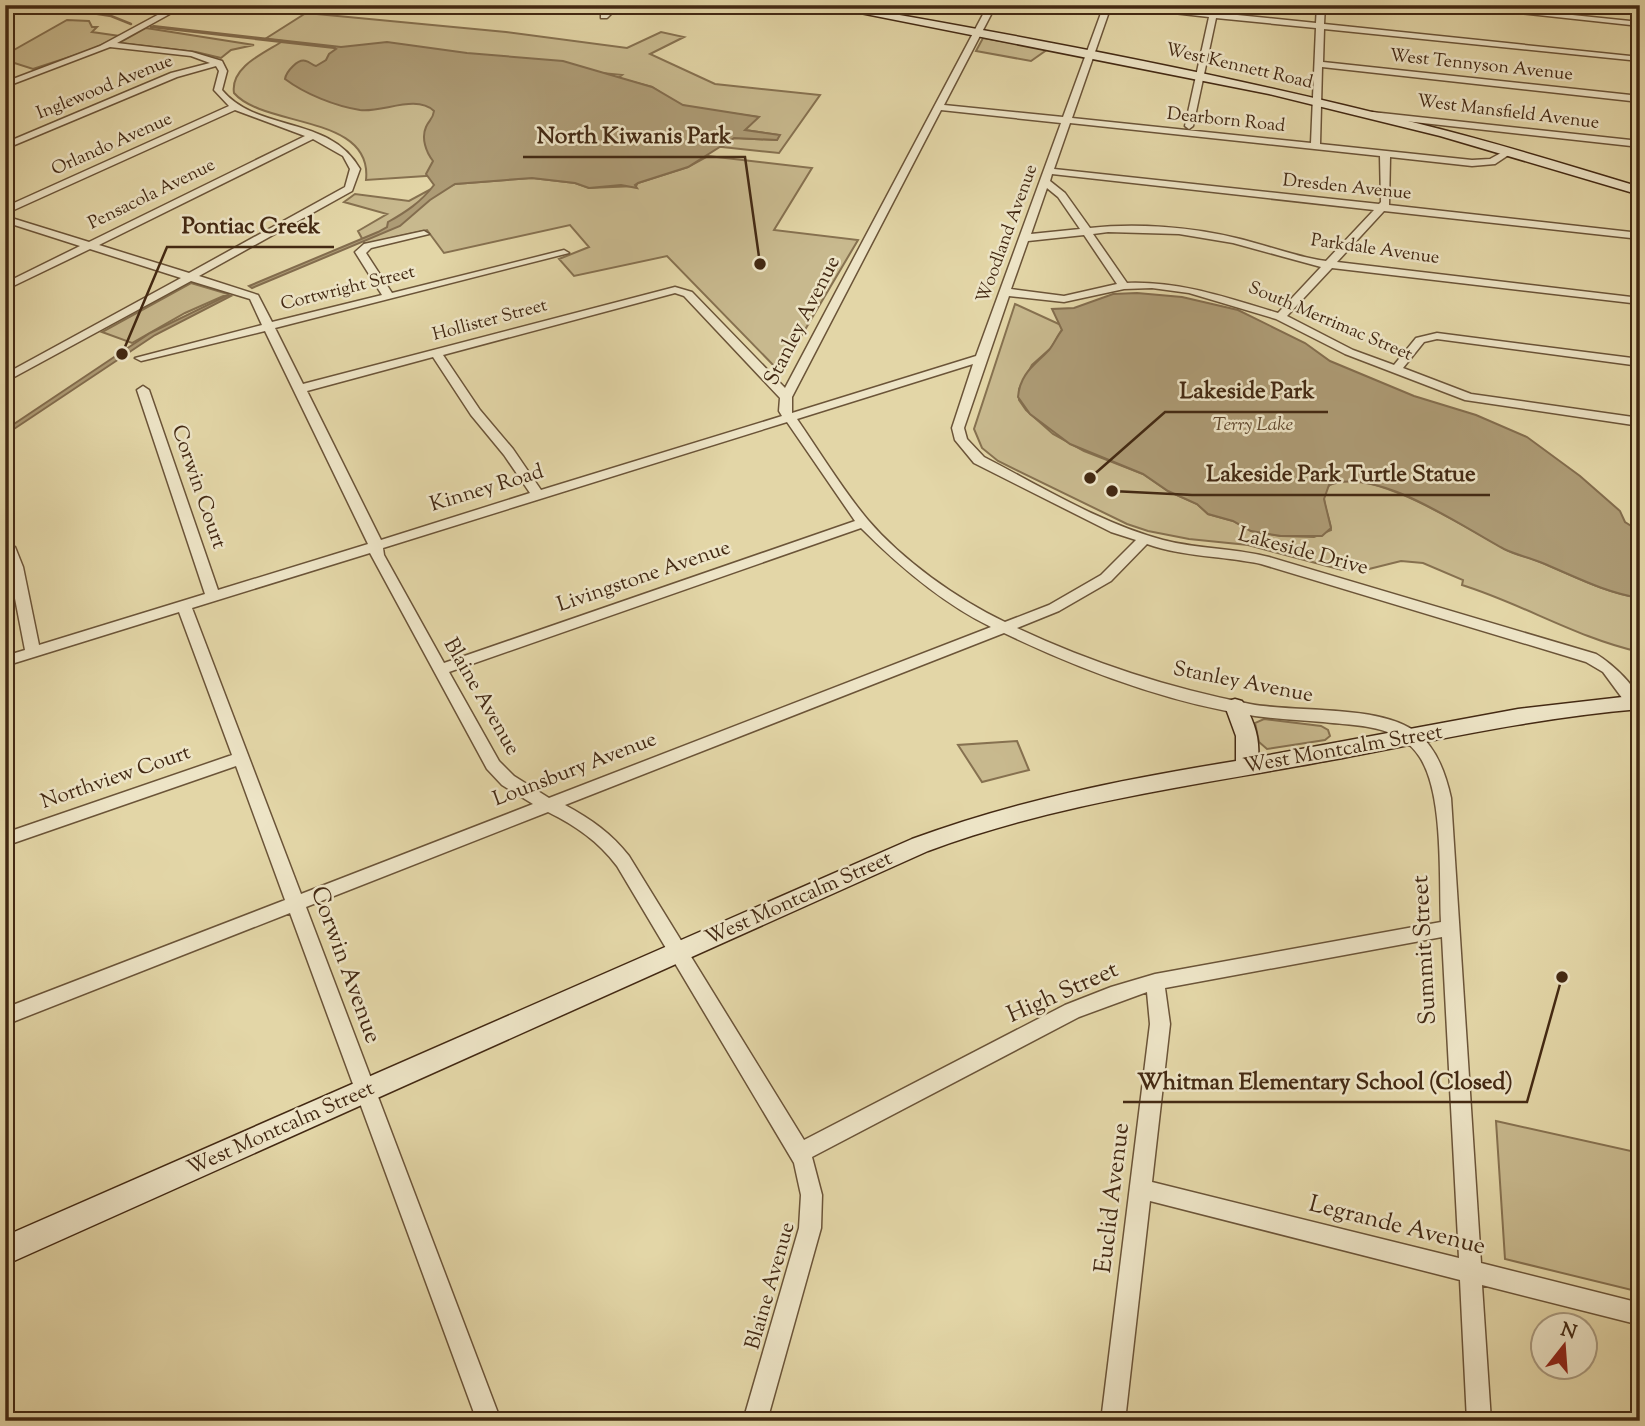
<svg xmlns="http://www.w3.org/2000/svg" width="1645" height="1426" viewBox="0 0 1645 1426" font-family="'Sorts Mill Goudy',serif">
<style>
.green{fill:#c8b98e;stroke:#867150;stroke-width:2}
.water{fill:#ad9b75;stroke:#836d4e;stroke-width:2}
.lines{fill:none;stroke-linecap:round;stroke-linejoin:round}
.stream{stroke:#836d4e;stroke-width:2.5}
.street-casing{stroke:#6b5438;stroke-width:3}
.secondary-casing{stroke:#432913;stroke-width:3}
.street{fill:#ede4c6;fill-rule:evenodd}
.secondary{fill:#ede4c6;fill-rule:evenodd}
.labels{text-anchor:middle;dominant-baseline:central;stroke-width:5;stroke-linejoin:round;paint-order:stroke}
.far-street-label{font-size:18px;fill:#432913;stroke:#ede4c6}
.far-water-label{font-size:19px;font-style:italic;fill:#5e462c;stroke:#ede4c6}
.street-label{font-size:21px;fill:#432913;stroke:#ede4c6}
.near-street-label{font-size:24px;fill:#432913;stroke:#ede4c6}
.leader{fill:none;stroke:#432913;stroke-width:2.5}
.callout-dot{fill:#432913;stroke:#ede4c6;stroke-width:2.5}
.callout-label{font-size:23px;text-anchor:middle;font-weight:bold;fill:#432913;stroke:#ede4c6;stroke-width:5;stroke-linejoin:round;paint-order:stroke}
</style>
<rect width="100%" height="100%" fill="#e3d6a7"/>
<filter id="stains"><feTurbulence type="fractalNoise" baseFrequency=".00286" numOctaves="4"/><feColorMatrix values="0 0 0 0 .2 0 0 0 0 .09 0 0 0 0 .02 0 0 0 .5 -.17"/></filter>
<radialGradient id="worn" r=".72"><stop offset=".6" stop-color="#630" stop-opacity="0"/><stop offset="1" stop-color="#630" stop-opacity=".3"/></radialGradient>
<path class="green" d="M306,13L506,32L627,48L661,32L684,37L650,54L715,84L820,95L779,153L722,147L734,138L777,140L779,135L745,130L758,117L693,108L678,104L652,87L618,78L622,75L391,52L480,91L456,174L366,180C373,114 264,128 234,93C230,67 264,53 283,41L265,39Z
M67,20L89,21L92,27H97L92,32L120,36L91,50L33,69L5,60V55Z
M146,28L254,45L231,50L221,58L196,52L119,43Z
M983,38L1048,49L1031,61L976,51Z
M708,156L812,168L774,230L858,240L780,372L667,256L574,276L559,259L589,247L570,225L444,253L427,230L365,244L358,231L387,214L344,202L355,194L409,201L431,189H444L455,184L532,178L575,183L589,188L636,186L638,183L688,167Z
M191,283L228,294L185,313L132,343L102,332Z
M1015,304L1061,325L1062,330L1051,348L1032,365L1019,389V400L1026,410L1053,434L1084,451L1143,474L1168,491L1197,504L1208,514L1233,521L1251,531L1281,536L1314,537L1331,530C1331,518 1316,494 1330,485C1365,462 1473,532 1505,549C1516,555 1529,557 1540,562C1572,575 1605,593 1640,598V652C1577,638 1523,604 1462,585L1463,580L1423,563L1401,561L1369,569L1342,570L1248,545L1189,539L1148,531L1127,524L998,461L982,448L974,429Z
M1264,719L1321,726L1328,730L1330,736L1325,740L1267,749L1259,742L1255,723Z
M1017,741L1029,770L982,782L958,745Z
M1496,1121L1640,1153V1292L1505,1259Z"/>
<path class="water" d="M154,26L341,47L387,42L467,53L563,61L652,87L683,105L759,117L745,130L780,135L777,140L734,138L688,167L638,183L635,185L637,188L621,185L589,188L575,183L532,178L455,184L430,200L400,226L252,288L249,286L378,232L387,227L388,222C406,212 421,202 434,185L426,174L433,161C426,152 421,138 426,127C429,120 433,119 434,111C416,94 382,113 360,110C335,106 305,94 285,79C286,72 298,58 306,61C310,62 312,65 316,66L326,60L329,54L336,49L334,48L150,27Z
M1137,293L1182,297L1238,310L1305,343L1330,361L1414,396L1476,415L1527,437L1580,476L1620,511L1625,522L1636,529L1640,536V598C1605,593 1572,575 1540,562C1528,557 1516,555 1504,549C1462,527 1378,466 1329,485L1324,499L1331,528L1322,536H1281L1251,531L1233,521L1208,514L1197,504L1168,491L1143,474L1070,444L1030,414L1018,397C1020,373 1035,365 1049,350C1054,344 1057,336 1062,330L1052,309L1074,308L1113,294Z
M228,295L231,296L155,335L5,435V430L150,333Z"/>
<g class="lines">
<path class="stream" d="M79,11L111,16L131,24"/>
<defs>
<path id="street" d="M176,5H186L117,43L192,52L222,61L227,71L222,90C258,133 330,115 360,169L352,191L199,276L258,295L272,322L382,295L355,252L364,244L424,231L429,234L371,248L366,253L392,293L564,250L569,253L275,328L303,384L675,287L692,292L785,388L988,5H996L944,105L1063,117L1104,5H1138L1316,23L1317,5H1325L1324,24L1640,57V61L1324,29L1323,62L1640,96V102L1322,67L1320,144L1472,160L1490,159L1508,149L1513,152L1495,164L1472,166L1390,157L1389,205L1640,233V239L1384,211L1337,262L1640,298V304L1332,268L1287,316L1353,350L1394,365L1416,338L1437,333L1640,359V366L1437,339L1424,342L1403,368L1471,394L1640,418V426L1465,400L1345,354L1276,319L1189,293L1152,288L1124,289L1064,302L1009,296L964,428L967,439L984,457C1040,486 1102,524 1163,540C1197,549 1234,548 1269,557L1596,654C1611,663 1640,688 1640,706H1628L1603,672L1586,662L1261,564C1224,556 1183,557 1147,544L1111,581L1059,611L1017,628C1092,663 1169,688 1250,704C1296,713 1381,704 1417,733C1437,748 1446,775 1451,798L1481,1263L1640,1303V1325L1482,1285L1491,1421H1467L1460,1280L1150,1201L1125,1421H1101L1150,1024L1147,992L1079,1017L812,1157L822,1195L821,1228L767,1421H743L799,1228L801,1195L794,1163L617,866C598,841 576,826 548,812L306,907L501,1421H477L290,913L5,1025V1008L285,900L236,766L5,846V833L232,755L179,612L5,666V656L25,650L5,547H15L23,567L39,645L205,594L137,390L143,386L149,390L218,590L368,544L265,331L141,361L135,358L262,325L250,299L191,281L5,382V374L181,278L90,249L5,290V283L80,246L5,222V216L89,242L305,136L235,110L5,214V207L229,106L214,90L219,71L216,66L177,77L5,149V143L171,73L210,63L191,56L110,47L5,87V82L100,46ZM1111,6L1209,17L1185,126L1189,129L1193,126L1216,18L1316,28L1311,143L1072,118ZM941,110L1061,123L976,356L792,413V397ZM1070,123L1380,156L1381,202L1379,204L1054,169ZM313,139L343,156L350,169L345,187L189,273L99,245ZM1052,174L1374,210L1326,261C1296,257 1266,245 1236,238C1190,227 1137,223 1090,228L1065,193L1050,181ZM1047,188L1058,197L1080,229L1031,234ZM1108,232L1179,234L1233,243L1321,267L1278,313C1228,298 1180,281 1127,283L1093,234ZM1084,235L1117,284L1064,296L1011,289L1028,241ZM675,293L684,296L780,398L779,411L782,416L541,490L513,449L480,410L443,355ZM433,357L471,415L504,455L530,493L381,540L307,391ZM973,364L952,428L955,440L974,463L1111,532L1136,540L1101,575L1049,605L1005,622C957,599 902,560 868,520C842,489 820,452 797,419ZM787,422L855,521L444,663L384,555L383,548ZM861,528C899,566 942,603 991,627L549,798L514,776L499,761L449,672ZM370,553L487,769L502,785L533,804L301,894L192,608ZM1004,633C1081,670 1169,703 1255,716C1277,719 1300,720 1323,722C1357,726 1398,724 1419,756C1444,792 1439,877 1441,922L1155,974L1111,987L1065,1005L804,1140L629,856C611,833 591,819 565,805ZM1442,937L1459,1258L1152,1182L1170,1024L1165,988Z
M611,5H620L607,18H601V14Z
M1446,5H1475L1640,22V26Z
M1372,112L1640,141V147L1369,117V113Z"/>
<path id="secondary" d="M820,5H843C1037,39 1230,75 1420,124C1494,142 1567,165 1640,187V195L1440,136L1269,94Z
M1640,695V709C1530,718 1424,743 1315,763C1184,787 1054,804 928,851L5,1265V1236L912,839C1017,800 1125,779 1236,761V736L1225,706L1228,701L1235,699L1242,701C1253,718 1260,737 1258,757L1518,709Z"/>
</defs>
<use href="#street" class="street-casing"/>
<use href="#secondary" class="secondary-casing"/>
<use href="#street" class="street"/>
<use href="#secondary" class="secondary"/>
</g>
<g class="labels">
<g class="far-street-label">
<text transform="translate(1481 66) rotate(6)">West Tennyson Avenue</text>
<text transform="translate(1239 67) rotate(13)">West Kennett Road</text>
<text transform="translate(105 88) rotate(-22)">Inglewood Avenue</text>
<text transform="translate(1508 113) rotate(7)">West Mansfield Avenue</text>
<text transform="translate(1226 121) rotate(6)">Dearborn Road</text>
<text transform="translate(112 145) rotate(-24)">Orlando Avenue</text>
<text transform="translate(1347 188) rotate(6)">Dresden Avenue</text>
<text transform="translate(152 195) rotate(-26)">Pensacola Avenue</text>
<text transform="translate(1008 234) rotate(-70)">Woodland Avenue</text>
<text transform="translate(1375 250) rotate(8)">Parkdale Avenue</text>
<text transform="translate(348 289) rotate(-14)">Cortwright Street</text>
<text transform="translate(490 321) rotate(-15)">Hollister Street</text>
<text transform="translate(1330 322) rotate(23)">South Merrimac Street</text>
</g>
<g class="far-water-label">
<text x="1253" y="425">Terry Lake</text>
</g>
<g class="street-label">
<text transform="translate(803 321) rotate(-63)">Stanley Avenue</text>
<text transform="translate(198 487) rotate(71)">Corwin Court</text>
<text transform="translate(487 489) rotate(-17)">Kinney Road</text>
<text transform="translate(1303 552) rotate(15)">Lakeside Drive</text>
<text transform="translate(644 577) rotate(-19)">Livingstone Avenue</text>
<text transform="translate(1243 683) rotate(11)">Stanley Avenue</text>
<text transform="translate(481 697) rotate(60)">Blaine Avenue</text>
<text transform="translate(1343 750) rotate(-10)">West Montcalm Street</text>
<text transform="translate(575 770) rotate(-21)">Lounsbury Avenue</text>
<text transform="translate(116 778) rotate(-19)">Northview Court</text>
<text transform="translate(799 899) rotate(-24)">West Montcalm Street</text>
<text transform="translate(281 1129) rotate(-24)">West Montcalm Street</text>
<text transform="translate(771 1286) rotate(-74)">Blaine Avenue</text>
</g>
<g class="near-street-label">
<text transform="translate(1425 950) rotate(-93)">Summit Street</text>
<text transform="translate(345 965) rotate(70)">Corwin Avenue</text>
<text transform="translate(1063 993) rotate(-24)">High Street</text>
<text transform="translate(1113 1198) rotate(-83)">Euclid Avenue</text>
<text transform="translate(1397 1226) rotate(14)">Legrande Avenue</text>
</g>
</g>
<path class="leader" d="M760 264L745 157H523M122 354L167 247H334M1090 478L1165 412H1328M1112 491L1192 495H1490M1562 977L1527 1102H1123"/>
<g class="callout-dot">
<circle cx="760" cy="264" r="7"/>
<circle cx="122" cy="354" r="7"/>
<circle cx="1090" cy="478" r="7"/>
<circle cx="1112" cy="491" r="7"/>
<circle cx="1562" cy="977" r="7"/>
</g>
<g class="callout-label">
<text x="634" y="143">North Kiwanis Park</text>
<text x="251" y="233">Pontiac Creek</text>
<text x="1247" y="398">Lakeside Park</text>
<text x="1341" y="481">Lakeside Park Turtle Statue</text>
<text x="1325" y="1089">Whitman Elementary School (Closed)</text>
</g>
<rect width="1645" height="1426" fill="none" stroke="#e3d6a7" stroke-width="28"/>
<rect x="7" y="7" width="1631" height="1412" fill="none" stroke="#432913" stroke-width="3.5"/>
<rect x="14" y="14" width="1617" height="1398" fill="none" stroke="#432913" stroke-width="2"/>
<g transform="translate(1564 1346) rotate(17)"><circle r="33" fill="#ede4c6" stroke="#a9997e" stroke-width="2"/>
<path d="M0-5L12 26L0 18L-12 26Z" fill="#8f2418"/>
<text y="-10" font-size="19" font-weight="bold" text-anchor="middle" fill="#432913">N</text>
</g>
<rect width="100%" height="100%" filter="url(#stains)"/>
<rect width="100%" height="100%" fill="url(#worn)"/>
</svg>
